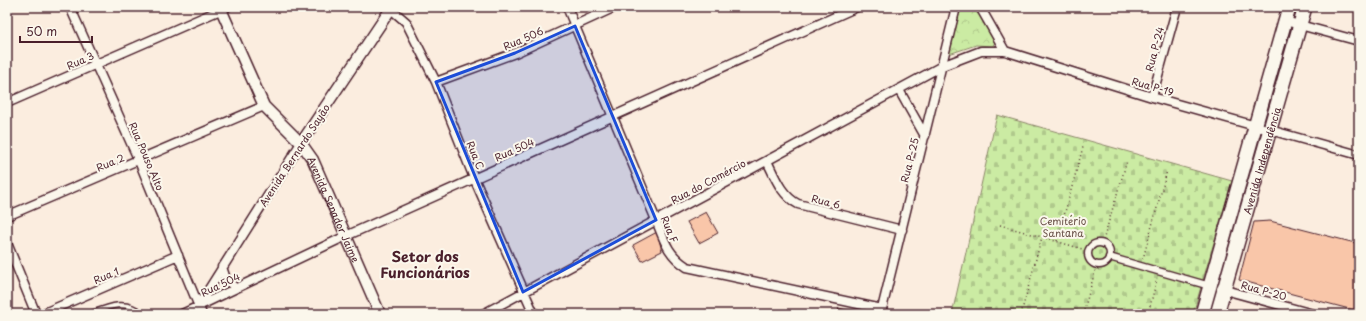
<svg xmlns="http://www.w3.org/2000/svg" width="1366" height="321" viewBox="0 0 1366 321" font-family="'Playpen Sans',sans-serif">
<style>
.cemetery{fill:url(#cemetery-stones);stroke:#8a8567}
.park{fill:url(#park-crowns);stroke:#8a8567}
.building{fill:#f9c6a9;stroke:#4a1f2b}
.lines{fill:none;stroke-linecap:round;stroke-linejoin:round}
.service-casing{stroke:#4a1f2b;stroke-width:7}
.pedestrian-casing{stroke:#4a1f2b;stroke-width:9}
.minor-casing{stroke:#4a1f2b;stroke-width:11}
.tertiary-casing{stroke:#4a1f2b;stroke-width:13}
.primary-casing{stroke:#4a1f2b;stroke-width:16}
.path{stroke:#4a1f2b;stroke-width:1.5;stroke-dasharray:1 3;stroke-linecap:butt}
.service{stroke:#fbf7ec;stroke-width:4}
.pedestrian{stroke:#fbf7ec;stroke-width:6}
.minor{stroke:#fbf7ec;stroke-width:8}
.tertiary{stroke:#fbf7ec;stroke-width:10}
.primary{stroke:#fbf7ec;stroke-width:13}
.marked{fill:#1d4ed8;fill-opacity:0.2;stroke:#1d4ed8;stroke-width:3;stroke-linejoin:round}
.labels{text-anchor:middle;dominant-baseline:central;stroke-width:4;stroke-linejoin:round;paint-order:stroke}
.street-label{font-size:10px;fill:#4a1f2b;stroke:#fbf7ec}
.park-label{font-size:10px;fill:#6a5249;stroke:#fbf7ec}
.district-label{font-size:14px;font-weight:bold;fill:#4a1f2b;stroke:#fbf7ec}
</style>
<defs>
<pattern id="cemetery-stones" width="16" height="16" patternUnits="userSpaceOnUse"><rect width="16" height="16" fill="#cbeba3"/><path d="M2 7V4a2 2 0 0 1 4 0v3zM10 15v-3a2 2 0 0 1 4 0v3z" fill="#b0c98c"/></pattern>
<pattern id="park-crowns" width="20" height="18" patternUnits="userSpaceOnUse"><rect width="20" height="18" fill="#cbeba3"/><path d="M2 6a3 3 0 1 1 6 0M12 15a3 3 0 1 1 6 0" fill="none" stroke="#b0c98c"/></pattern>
</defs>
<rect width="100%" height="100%" fill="#fbeddf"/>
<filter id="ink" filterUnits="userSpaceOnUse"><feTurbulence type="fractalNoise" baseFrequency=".025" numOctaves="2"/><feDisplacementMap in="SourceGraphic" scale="8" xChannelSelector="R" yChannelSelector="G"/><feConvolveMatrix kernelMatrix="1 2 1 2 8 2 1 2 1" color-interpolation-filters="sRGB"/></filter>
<g filter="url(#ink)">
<path class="cemetery" d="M997,115L1232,181L1193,314H952Z"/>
<path class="park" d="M961,7H976L995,42L993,46L976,45L949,54Z"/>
<path class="building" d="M706,212L718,233L699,243L687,222Z
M1270,221L1359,244V314H1357V311L1239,280L1254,222Z
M657,232L662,251L642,261L633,245Z
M839,308L860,314H837Z"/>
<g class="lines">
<defs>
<path id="service" d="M90,314C110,306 126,299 143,314"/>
<path id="pedestrian" d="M1088 254a11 11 0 1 1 22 0a11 11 0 1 1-22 0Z
M1109,257L1210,286"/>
<path id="minor" d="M70,7L139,161L202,314
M567,7L656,220C664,240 668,255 687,267L882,309
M980,7L1005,51
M391,9L406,22L436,82L474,178L534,314
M1285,21L1359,41
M436,82L515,53L615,7
M899,90L925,136
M1152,97L1177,7
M7,103L227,7
M767,161C775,177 781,195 798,204L902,230
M7,216L264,106
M7,243L36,314
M222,267L226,279L235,288
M1221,289L1313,314
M199,305L301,143
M881,313L956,7
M42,314L178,255
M182,314L346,236L857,7
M483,314L942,66L981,51H1005L1152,97L1359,155"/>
<g id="tertiary">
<path id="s1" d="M220,7L264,106L301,143L313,160L380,314"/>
<path d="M301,143L392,7"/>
</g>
<g id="primary">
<path d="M1202,314L1289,7"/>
<path id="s2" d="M1217,314L1305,7"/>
</g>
</defs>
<use href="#service" class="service-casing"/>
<use href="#pedestrian" class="pedestrian-casing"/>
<use href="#minor" class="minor-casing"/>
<use href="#tertiary" class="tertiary-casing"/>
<use href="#primary" class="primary-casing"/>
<path class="path" d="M1000,225L1042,237
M1057,241L1083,147
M1102,244L1127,161
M1143,259L1167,171
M1021,314L1042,237L1089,251
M1083,314L1097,264
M1148,314L1157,279"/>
<use href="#service" class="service"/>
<use href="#pedestrian" class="pedestrian"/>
<use href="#minor" class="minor"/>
<use href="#tertiary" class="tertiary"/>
<use href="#primary" class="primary"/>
</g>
</g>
<path class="marked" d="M575,26L656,220L523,292L436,82L515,53Z"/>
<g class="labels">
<g class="street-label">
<text transform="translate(523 38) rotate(-23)">Rua 506</text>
<text transform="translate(1154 49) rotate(-75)">Rua P-24</text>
<text transform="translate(80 60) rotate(-24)">Rua 3</text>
<text transform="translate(1153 86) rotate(16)">Rua P-19</text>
<text transform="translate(514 149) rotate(-24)">Rua 504</text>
<text transform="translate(294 155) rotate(-57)">Avenida Bernardo Sayão</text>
<text transform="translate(476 155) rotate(68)">Rua C</text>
<text transform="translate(147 156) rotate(67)">Rua Pouso Alto</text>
<text transform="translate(909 160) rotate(-76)">Rua P-25</text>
<text stroke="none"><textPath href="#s2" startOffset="160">Avenida Independência</textPath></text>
<text transform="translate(110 162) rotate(-23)">Rua 2</text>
<text transform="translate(708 181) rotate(-28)">Rua do Comércio</text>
<text transform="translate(826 201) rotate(14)">Rua 6</text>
<text stroke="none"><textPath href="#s1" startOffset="235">Avenida Senador Jaime</textPath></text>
<text transform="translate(670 229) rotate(67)">Rua F</text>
<text transform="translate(106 275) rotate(-23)">Rua 1</text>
<text transform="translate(220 284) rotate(-25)">Rua 504</text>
<text transform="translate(1264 290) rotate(15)">Rua P-20</text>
</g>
<g class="park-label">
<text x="1063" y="220">Cemitério<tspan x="1063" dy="12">Santana</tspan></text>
</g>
<g class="district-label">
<text x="425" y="256">Setor dos<tspan x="425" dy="16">Funcionários</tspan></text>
</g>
</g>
<rect width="1366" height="321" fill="none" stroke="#fbf7ec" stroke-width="24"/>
<rect x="12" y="12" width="1342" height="297" fill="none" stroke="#4a1f2b" stroke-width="1.5" filter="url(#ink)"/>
<path d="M20 36v6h72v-6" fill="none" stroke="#4a1f2b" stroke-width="2"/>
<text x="26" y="36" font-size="12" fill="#4a1f2b" stroke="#fbf7ec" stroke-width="3" paint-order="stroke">50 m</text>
</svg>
